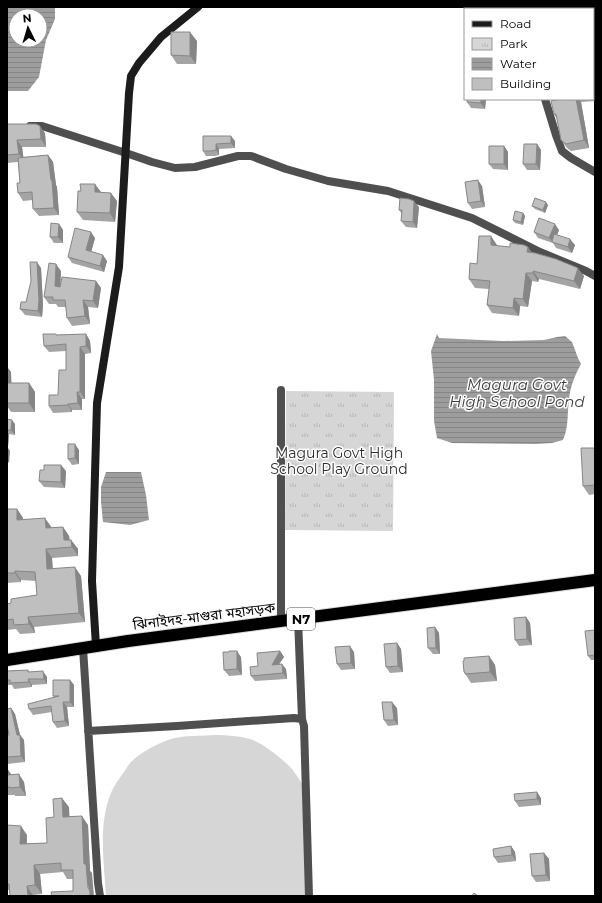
<svg xmlns="http://www.w3.org/2000/svg" width="602" height="903" viewBox="0 0 602 903" font-family="Montserrat,'Noto Sans Bengali',sans-serif">
<style>
.park{fill:url(#park-tufts)}
.pitch{fill:#d6d6d6}
.water{fill:url(#water-rules);fill-rule:evenodd}
.lines{fill:none;stroke-linecap:round;stroke-linejoin:round}
.highway-casing{stroke:#dbdbdb;stroke-width:14}
.street{stroke:#4f4f4f;stroke-width:8}
.secondary{stroke:#1c1c1c;stroke-width:8}
.highway{stroke:#000;stroke-width:12}
.wall{fill:#a4a4a4}
.shaded-wall{fill:#868686}
.building{fill:#bfbfbf;stroke:#868686}
.labels{text-anchor:middle;dominant-baseline:central;stroke-width:3;stroke-linejoin:round;paint-order:stroke}
.shield{fill:#fff;stroke:#4c4c4c;stroke-width:1}
.shield-label{font-size:13px;font-weight:bold;fill:#000}
.park-label{font-size:14px;fill:#2d2d2d;stroke:#fff}
.street-label{font-size:14px;fill:#000;stroke:#fff}
.water-label{font-size:15px;font-style:italic;fill:#3e3e3e;stroke:#fff}
</style>
<defs>
<pattern id="park-tufts" width="24" height="20" patternUnits="userSpaceOnUse"><rect width="24" height="20" fill="#d6d6d6"/><path d="M3 7l-1-3M5 7V3M7 7l1-3M15 17l-1-3M17 17v-4M19 17l1-3" fill="none" stroke="#b6b6b6"/></pattern>
<pattern id="water-rules" width="6" height="5" patternUnits="userSpaceOnUse"><rect width="6" height="5" fill="#9d9d9d"/><path d="M0 2.5h6" fill="none" stroke="#858585"/></pattern>
</defs>
<rect width="100%" height="100%" fill="#fff"/>
<path class="park" d="M286,391L394,392L393,531L285,530Z"/>
<path class="pitch" d="M216,735C228,735 239,736 250,739C262,742 284,760 292,769C299,778 305,788 310,798L312,896H106C104,863 98,824 111,793C114,785 119,779 124,772C126,769 128,765 131,762C141,752 158,743 171,739C185,735 201,736 216,735Z"/>
<path class="water" d="M7,7H55V19L46,40L39,77L28,91H7ZM16,16H40V40H16Z
M437,334L439,338L503,341L544,340L557,337L565,336L572,342L578,358L581,364C575,375 570,387 569,400C567,413 569,427 563,440L552,443L536,444L452,443L437,438L434,421V380L431,351Z
M106,472H141L146,495L149,520L130,525L103,522L101,502V487Z"/>
<g class="lines">
<defs>
<path id="highway" d="M7,660L128,641L595,580"/>
</defs>
<use href="#highway" class="highway-casing"/>
<path class="street" d="M558,9V7
M545,99L556,135L562,151L571,158L595,172
M30,126H42L126,153L152,162L175,168L195,167L238,156H251L286,169L328,181L388,191L472,218L540,252L586,271L595,276
M298,619L302,719
M281,621V390
M83,648L98,883L100,896
M88,731L177,726L294,718L302,719L304,726L309,896"/>
<path class="secondary" d="M96,646L92,581L97,403L119,267L129,93L131,76L139,63L161,37L198,7"/>
<use href="#highway" class="highway"/>
</g>
<path class="wall" d="M593,35H595V57H593Z
M197,41L196,64H177L171,55Z
M593,74H595V101L581,102L589,148L571,151L567,148L561,140L557,119L554,114L561,99H593Z
M486,99L485,109L471,108L467,102Z
M7,124L45,133L46,147H22L23,157L48,155L53,162L56,185L57,187L59,215L39,216L33,209V200L23,201L18,193L20,183L18,162L7,163Z
M203,136L235,141V148L219,149V155L215,156H206L203,151Z
M537,144L541,150L540,170H527L523,164Z
M504,146L508,152V170L493,169L489,164Z
M482,186L485,207L472,209L468,203Z
M101,192L117,201L115,222L83,220L77,212Z
M548,205L545,213L535,209L532,206Z
M419,207L417,228L406,227L401,221L402,214L399,210Z
M523,213L525,216L523,225L515,223L513,220Z
M59,224L63,230V243H54L50,237Z
M559,230L557,235L575,245L572,253L556,248L553,243L538,238L534,232Z
M95,238L91,252L107,261L104,272L72,263L68,257Z
M497,245V246L532,252L584,276L580,289L539,279L538,282L532,281L528,307L520,306L519,316L492,313L487,305L489,289L475,288L469,279L477,264Z
M41,268L43,305L42,317L25,315L20,309L26,302Z
M61,271L60,286L96,281L101,288L98,308L88,307L90,324L72,326L67,318L66,307H58L56,304H49L44,297Z
M56,334L57,335L86,334L90,341L91,353L85,354V399H82V410H72V412L53,413L49,406L58,395L66,370V351L49,352L44,346Z
M7,367L11,372V383H29L35,392V412H11L7,406Z
M7,419L15,424V435L9,434L8,447H7Z
M595,448V494L589,495L583,486Z
M79,450V464L72,465L68,459Z
M44,470L66,471L65,488L44,487L39,481Z
M7,509H17L23,518V520L52,528L63,527L69,536L70,540H71L78,549V556L52,558L53,569L81,576L85,622L34,627L35,633L20,634L16,629L7,630V604L11,603L37,595L36,581L21,580V582L7,583Z
M526,617L530,623L532,645L519,646L515,640Z
M435,627L439,633L440,654H433L428,648Z
M595,630V660H591L588,656Z
M397,643L401,649L403,672L390,673L386,667Z
M280,651L284,657L279,664L286,669L287,679L255,681L251,676Z
M354,652L355,669L341,670L337,664Z
M489,656L495,665L497,681L471,683L464,672Z
M241,657L242,675L229,676L224,670Z
M28,670L29,672L47,677V684L32,685V687L14,689L12,685H7V671Z
M70,680L74,685V707H67L69,726L57,728L53,722L52,712L33,715L29,709L55,698L53,696Z
M11,708L15,714L20,735L24,740L25,762L7,764V735H9Z
M397,708L398,725L388,726L384,720Z
M7,770L12,775L24,782L26,796H15V795H7Z
M541,798V805L519,807L515,801Z
M69,807V816L88,825L90,871L92,873L73,891V879H67L63,872L40,874L42,894L33,895L34,896H10V892L7,888V825L27,835V844L47,843L54,817Z
M511,846L515,852L516,861L498,863L494,857Z
M544,853L549,859L550,881L536,882L532,876Z"/>
<path class="shaded-wall" d="M190,32L197,41L196,64L190,56Z
M481,99H486L485,109L481,103Z
M576,99H578L581,102L589,148L584,140Z
M40,126L45,133L46,147L41,139Z
M231,136L235,141V148L231,143Z
M17,140L22,147L24,161L19,154Z
M216,144L219,149V155L216,150Z
M537,144L541,150L540,170L536,164Z
M504,146L508,152V170L504,164Z
M48,155L53,162L56,185L57,187L59,215L54,208Z
M478,180L482,186L485,207L481,201Z
M95,184L101,192H95Z
M111,193L117,201L115,222L110,213Z
M414,201L419,207L417,228L413,222Z
M546,202L548,205L545,213L543,210Z
M523,213L525,216L523,225L521,222Z
M59,224L63,230V243L58,237Z
M555,224L559,230L554,243L549,238Z
M91,232L95,238L90,256L86,250Z
M491,236L497,245V253L491,245Z
M570,239L575,245L572,253L568,247Z
M528,247L534,255L527,252Z
M103,255L107,261L104,272L100,266Z
M37,262L41,268L43,305L42,317L38,311Z
M56,264L61,271L60,293L55,286Z
M578,268L584,276L580,289L574,281Z
M533,271L539,279L538,282L533,273Z
M526,273L532,281L528,307L523,299Z
M96,281L101,288L98,308L93,301Z
M514,298L520,306L519,316L513,308Z
M83,300L88,307L90,324L85,316Z
M86,334L90,341L91,353L86,346Z
M80,347L85,354V399L80,392Z
M7,367L11,372L12,394L7,388Z
M29,383L35,392V412L29,403Z
M77,392L82,399V410L78,403Z
M68,404L72,410V412L68,405Z
M12,420L15,424V435L11,430Z
M7,432L9,434L8,447L7,445Z
M75,444L79,450V464L75,458Z
M8,448L10,451L9,463L7,460Z
M61,465L66,471L65,488L61,482Z
M17,509L23,518V529L17,520Z
M45,518L52,528H46Z
M63,527L69,536L70,547L64,540Z
M71,540L78,549V556L72,547Z
M46,549L52,558L53,578L47,569Z
M75,567L81,576L85,622L79,613Z
M15,571L21,580V582L15,573Z
M28,617L34,627L35,633L29,624Z
M526,617L530,623L532,645L527,639Z
M435,627L439,633L440,654L436,648Z
M397,643L401,649L403,672L398,666Z
M350,646L354,652L355,669L351,663Z
M237,651L241,657L242,675L237,669Z
M280,651L284,657L275,670L272,665Z
M489,656L495,665L497,681L490,672Z
M282,664L286,669L287,679L283,673Z
M43,671L47,677V684L44,679Z
M28,679L32,685V687L29,682Z
M70,680L74,685V707L70,702Z
M63,702L67,707L69,726L65,721Z
M392,702L397,708L398,725L394,720Z
M11,708L15,714L20,735L24,740L25,762L21,756L17,735Z
M8,770L14,778L8,775Z
M19,774L24,782L26,796L20,787Z
M537,792L541,798V805L537,799Z
M62,798L69,807L70,826L63,817Z
M82,816L88,825L90,871L92,873L94,896H90L84,864Z
M21,826L27,835L26,853L20,844Z
M511,846L515,852L516,861L512,855Z
M544,853L549,859L550,881L546,875Z
M34,865L40,874L42,894L35,885Z
M27,886L33,895L34,896H28Z"/>
<path class="building" d="M171,32H190V56L171,55Z
M593,35H595V51H593Z
M593,74H595V92L593,93Z
M467,99H481V103L467,102Z
M561,99H576L584,140L566,144L561,140L556,114H554L551,101Z
M7,124H36L40,126L41,139L17,140L19,154L7,155Z
M203,136H231V143L216,144V150L211,151H203Z
M524,144H537L536,164H523Z
M489,146H504V164H489Z
M48,155L51,180H52L54,208L33,209L32,192L18,193L17,183H20L18,158Z
M478,180L481,201L468,203L465,182Z
M80,184H95V192L111,193L110,213L77,212L78,191H81Z
M400,198L409,199L414,201L413,222L401,221L402,210H399Z
M535,198L546,202L543,210L532,206Z
M515,211L523,213L521,222L513,220Z
M539,218L555,224L549,238L534,232Z
M51,223L59,224L58,237H50Z
M75,228L91,232L86,250L103,255L100,266L68,257Z
M554,234L570,239L568,247L552,242Z
M479,236H491V245L510,247V243L524,245L528,247L527,252L535,253L556,259L578,268L574,281L533,271V273H526L523,299L514,298L513,308L487,305L490,281L469,279L470,263L477,264Z
M30,262H37L39,300L38,311L20,309L21,302H26L31,281Z
M49,263L56,264L55,286L60,287L62,277L96,281L93,301L83,300L85,316L67,318L65,300H53V297H44Z
M43,334H56V335L86,334V346L80,347V392H77L78,403L68,404V405L49,406V395H58L59,370H66V344L44,346Z
M7,383H29V403H7Z
M7,419L12,420L11,430H7Z
M68,444H75V458L68,459Z
M581,448H595V485L583,486Z
M44,465H61V482L39,481L40,470H44Z
M7,509H17V520L45,518L46,528L63,527L64,540H71L72,547L46,549L47,569L75,567L79,613L28,617L29,624L14,625L13,619L7,620V604L11,603V599L37,595L35,572L15,571V573H7Z
M526,617L527,639L515,640L514,618Z
M435,627L436,648H428L427,628Z
M595,630V655L588,656L585,631Z
M397,643L398,666L386,667L384,644Z
M350,646L351,663L337,664L335,647Z
M229,651H237V669L224,670L223,652H229Z
M280,651L272,665L282,664L283,673L251,676L250,667L258,666L257,653Z
M489,656L490,672L465,674V672H464L463,661H464V658Z
M28,670V672L43,671L44,679H28L29,682L10,683V680H7V671Z
M53,680H70V702H63L65,721L53,722L51,706L29,709L28,704L59,696H53Z
M382,702H392L394,720H384Z
M11,708L17,735H20L21,756L7,757V735H9L7,725V709Z
M7,770H8V775L19,774L20,787L10,788V787H7Z
M537,792V799L515,801L514,794Z
M62,798L63,817L82,816L84,864H86L88,888L90,891V896H52L51,892L73,891V870H61V863L34,865L35,885L27,886L28,896H10L9,884H7V825L21,826L20,844L47,843L46,818L54,817L53,799Z
M511,846L512,855L494,857L493,849Z
M544,853L546,875L532,876L530,854Z
M474,893L478,896H472Z"/>
<g class="labels">
<rect class="shield" x="287" y="608" width="28" height="22" rx="3"/>
<g class="shield-label">
<text x="301" y="619">N7</text>
</g>
<g class="park-label">
<text x="339" y="453">Magura Govt High<tspan x="339" dy="16">School Play Ground</tspan></text>
</g>
<g class="street-label">
<text transform="translate(204 616) rotate(-7)">ঝিনাইদহ-মাগুরা মহাসড়ক</text>
</g>
<g class="water-label">
<text x="517" y="384">Magura Govt<tspan x="517" dy="17">High School Pond</tspan></text>
</g>
</g>
<rect width="602" height="903" fill="none" stroke="#000000" stroke-width="16"/>
<rect x="464" y="8" width="130" height="92" fill="#ffffff" stroke="#999999"/>
<rect x="472" y="21" width="20" height="6" fill="#1c1c1c" stroke="#999999"/>
<text x="500" y="28" font-size="12" fill="#000000">Road</text>
<rect x="472" y="38" width="20" height="12" fill="url(#park-tufts)" stroke="#999999"/>
<text x="500" y="48" font-size="12" fill="#000000">Park</text>
<rect x="472" y="58" width="20" height="12" fill="url(#water-rules)" stroke="#999999"/>
<text x="500" y="68" font-size="12" fill="#000000">Water</text>
<rect x="472" y="78" width="20" height="12" fill="#bfbfbf" stroke="#999999"/>
<text x="500" y="88" font-size="12" fill="#000000">Building</text>
<g transform="translate(28 28) rotate(355)"><circle r="19" fill="#ffffff" stroke="#999999"/>
<path d="M0-3L7 15L0 10L-7 15Z" fill="#000000"/>
<text y="-6" font-size="11" font-weight="bold" text-anchor="middle" fill="#000000">N</text>
</g>
</svg>
